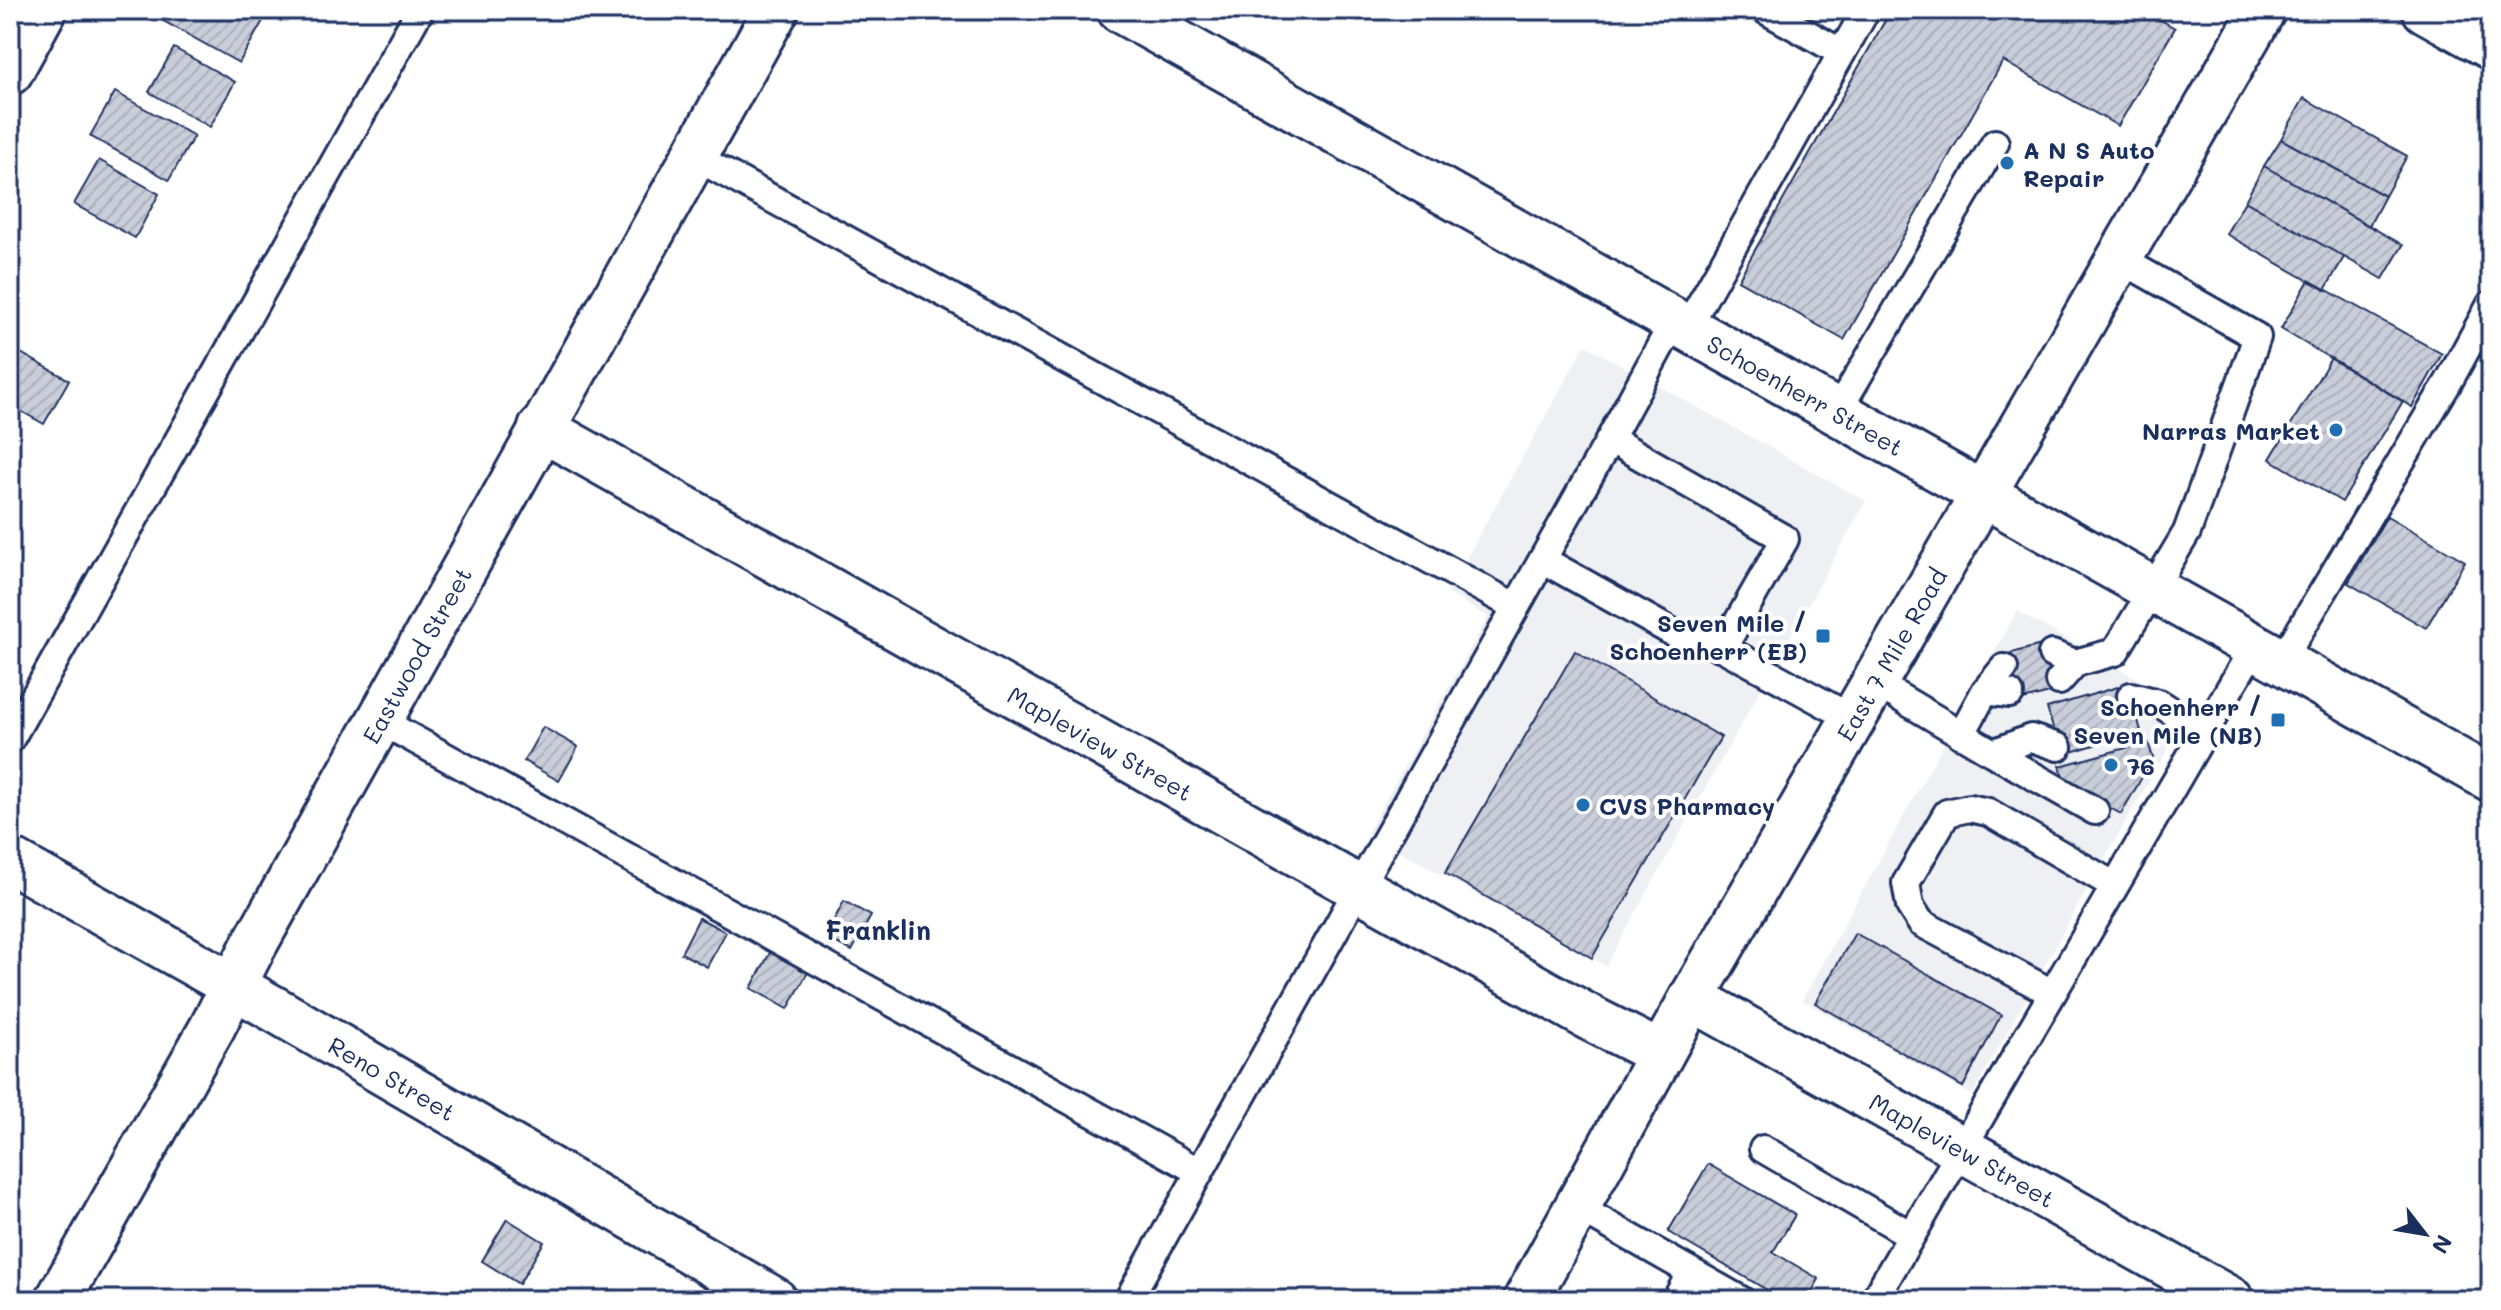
<svg xmlns="http://www.w3.org/2000/svg" width="2501" height="1310" viewBox="0 0 2501 1310" font-family="Mali,sans-serif">
<style>
.built{fill:#eff0f4}
.building{fill:url(#building-hatch);stroke:#1b2f5e;stroke-width:2}
.lines{fill:none;stroke-linecap:round;stroke-linejoin:round}
.lane-casing{stroke:#1b2f5e;stroke-width:32}
.street-casing{stroke:#1b2f5e;stroke-width:50}
.secondary-casing{stroke:#1b2f5e;stroke-width:50}
.lane{stroke:#fff;stroke-width:26}
.street{stroke:#fff;stroke-width:44}
.secondary{stroke:#fff;stroke-width:44}
.poi-dot{fill:#1f6fb2;stroke:#fff;stroke-width:3}
.labels{text-anchor:middle;dominant-baseline:central;stroke-width:8;stroke-linejoin:round;paint-order:stroke}
.poi-label{font-size:24px;font-weight:bold;fill:#1b2f5e;stroke:#fff;text-anchor:start}
.street-label{font-size:24px;fill:#1b2f5e;stroke:#fff}
.neighbourhood-label{font-size:26px;font-weight:bold;fill:#1b2f5e;stroke:#fff}
</style>
<defs>
<pattern id="building-hatch" width="6" height="6" patternUnits="userSpaceOnUse" patternTransform="scale(2)"><rect width="6" height="6" fill="#caceda"/><path d="M-1 1l2-2M0 6l6-6M5 7l2-2" fill="none" stroke="#adb1be"/></pattern>
</defs>
<rect width="100%" height="100%" fill="#fff"/>
<filter id="ink" filterUnits="userSpaceOnUse"><feTurbulence type="fractalNoise" baseFrequency=".0125" numOctaves="2"/><feDisplacementMap in="SourceGraphic" scale="16" xChannelSelector="R" yChannelSelector="G"/><feConvolveMatrix kernelMatrix="1 2 1 2 8 2 1 2 1" color-interpolation-filters="sRGB"/></filter>
<g filter="url(#ink)">
<path class="built" d="M1585,345L1866,501L1606,966L1367,833L1488,617L1447,593Z
M2017,611L2191,709L2107,854L1972,1095L1802,1000Z"/>
<path class="building" d="M165,10H247L264,19L239,63L160,19Z
M1891,10H2143L2175,28L2118,126L2003,61L1844,340L1738,280Z
M174,48L235,82L210,127L149,92Z
M115,92L194,136L169,180L90,136Z
M2304,98L2407,156L2385,196L2281,139Z
M2281,139L2385,196L2369,226L2264,166Z
M99,160L159,194L135,238L74,204Z
M2264,166L2403,245L2383,279L2245,201Z
M2245,201L2344,257L2325,290L2226,234Z
M2309,280L2442,354L2412,407L2281,329Z
M10,347L69,380L44,424L10,405Z
M2331,358L2403,401L2342,502L2270,459Z
M2387,516L2465,561L2426,628L2348,583Z
M2049,643L2061,690L2012,703L2000,656Z
M1575,651L1721,737L1592,958L1445,873Z
M2128,684L2141,731L2061,755L2047,708Z
M543,727L578,747L559,781L524,761Z
M2148,742L2153,758L2121,814L2065,783L2060,766Z
M844,901L871,916L852,951L825,937Z
M699,918L726,932L707,967L681,953Z
M1855,933L2001,1015L1963,1087L1815,1003Z
M771,951L808,972L788,1009L751,988Z
M1708,1164L1795,1215L1773,1252L1819,1279L1807,1300H1784L1668,1232Z
M507,1219L544,1242L519,1284L482,1261Z"/>
<g class="lines">
<defs>
<path id="lane" d="M1765,10L1842,53
M694,156L1516,607
M1687,328L1866,10
M1837,412L1995,143
M1610,439L1785,539L1723,648L1853,719
M1543,560L1672,632L1723,648
M2052,654L2075,663
M2281,662L2449,381L2491,304
M2059,681L2075,663L2115,652L2187,532L2257,337L2120,259
M1874,682L1993,753L2031,738L2058,747
M1985,691L2004,668
M2131,696L2159,703L2204,732
M379,720L1200,1172
M1961,735L1985,691L2010,694
M10,740L420,10
M1993,753L2095,811
M2052,993L1921,923L1910,906L1906,883L1947,813L1969,808L1988,812L2115,886
M1763,1149L1911,1235
M1577,1207L1741,1300
M1128,1300L1610,439L1674,321
M1676,1300L1691,1272
M1874,1300L2254,647"/>
<g id="street">
<path d="M2425,10L2491,47"/>
<path d="M10,72L44,10"/>
<path id="s1" d="M541,428L1590,1018L1661,1054"/>
<path id="s2" d="M10,860L276,1010L774,1300"/>
<path id="s3" d="M1692,998L2231,1300"/>
<path id="s4" d="M58,1300L212,1028L253,947L776,10"/>
</g>
<g id="secondary">
<path id="s5" d="M1120,10L2491,779"/>
<path id="s6" d="M1526,1300L1692,998L2263,10"/>
</g>
</defs>
<use href="#lane" class="lane-casing"/>
<use href="#street" class="street-casing"/>
<use href="#secondary" class="secondary-casing"/>
<use href="#lane" class="lane"/>
<use href="#street" class="street"/>
<use href="#secondary" class="secondary"/>
</g>
</g>
<g class="poi-dot">
<circle cx="2007" cy="163" r="8"/>
<circle cx="2336" cy="430" r="8"/>
<rect x="1815" y="628" width="16" height="16" rx="4"/>
<rect x="2270" y="712" width="16" height="16" rx="4"/>
<circle cx="2111" cy="765" r="8"/>
<circle cx="1583" cy="805" r="8"/>
</g>
<g class="labels">
<g class="poi-label">
<text x="2023" y="149">A N S Auto<tspan x="2023" dy="28">Repair</tspan></text>
<text x="2320" y="430" text-anchor="end">Narras Market</text>
<text x="1807" y="622" text-anchor="end">Seven Mile /<tspan x="1807" dy="28">Schoenherr (EB)</tspan></text>
<text x="2262" y="706" text-anchor="end">Schoenherr /<tspan x="2262" dy="28">Seven Mile (NB)</tspan></text>
<text x="2127" y="765">76</text>
<text x="1599" y="805">CVS Pharmacy</text>
</g>
<g class="street-label">
<text stroke="none"><textPath href="#s5" startOffset="786">Schoenherr Street</textPath></text>
<text stroke="none"><textPath href="#s6" startOffset="742">East 7 Mile Road</textPath></text>
<text stroke="none"><textPath href="#s4" startOffset="738">Eastwood Street</textPath></text>
<text stroke="none"><textPath href="#s1" startOffset="642">Mapleview Street</textPath></text>
<text stroke="none"><textPath href="#s2" startOffset="440">Reno Street</textPath></text>
<text stroke="none"><textPath href="#s3" startOffset="310">Mapleview Street</textPath></text>
</g>
<g class="neighbourhood-label">
<text x="878" y="930">Franklin</text>
</g>
</g>
<rect width="2501" height="1310" fill="none" stroke="#fff" stroke-width="40"/>
<rect x="20" y="20" width="2461" height="1270" fill="none" stroke="#1b2f5e" stroke-width="3" filter="url(#ink)"/>
<g transform="translate(2425 1234) rotate(121)" stroke="#ffffff" stroke-width="6" paint-order="stroke">
<path d="M0-6L14 30L0 20L-14 30Z" fill="#1b2f5e"/>
<text y="-12" font-size="22" font-weight="bold" text-anchor="middle" fill="#1b2f5e">N</text>
</g>
</svg>
